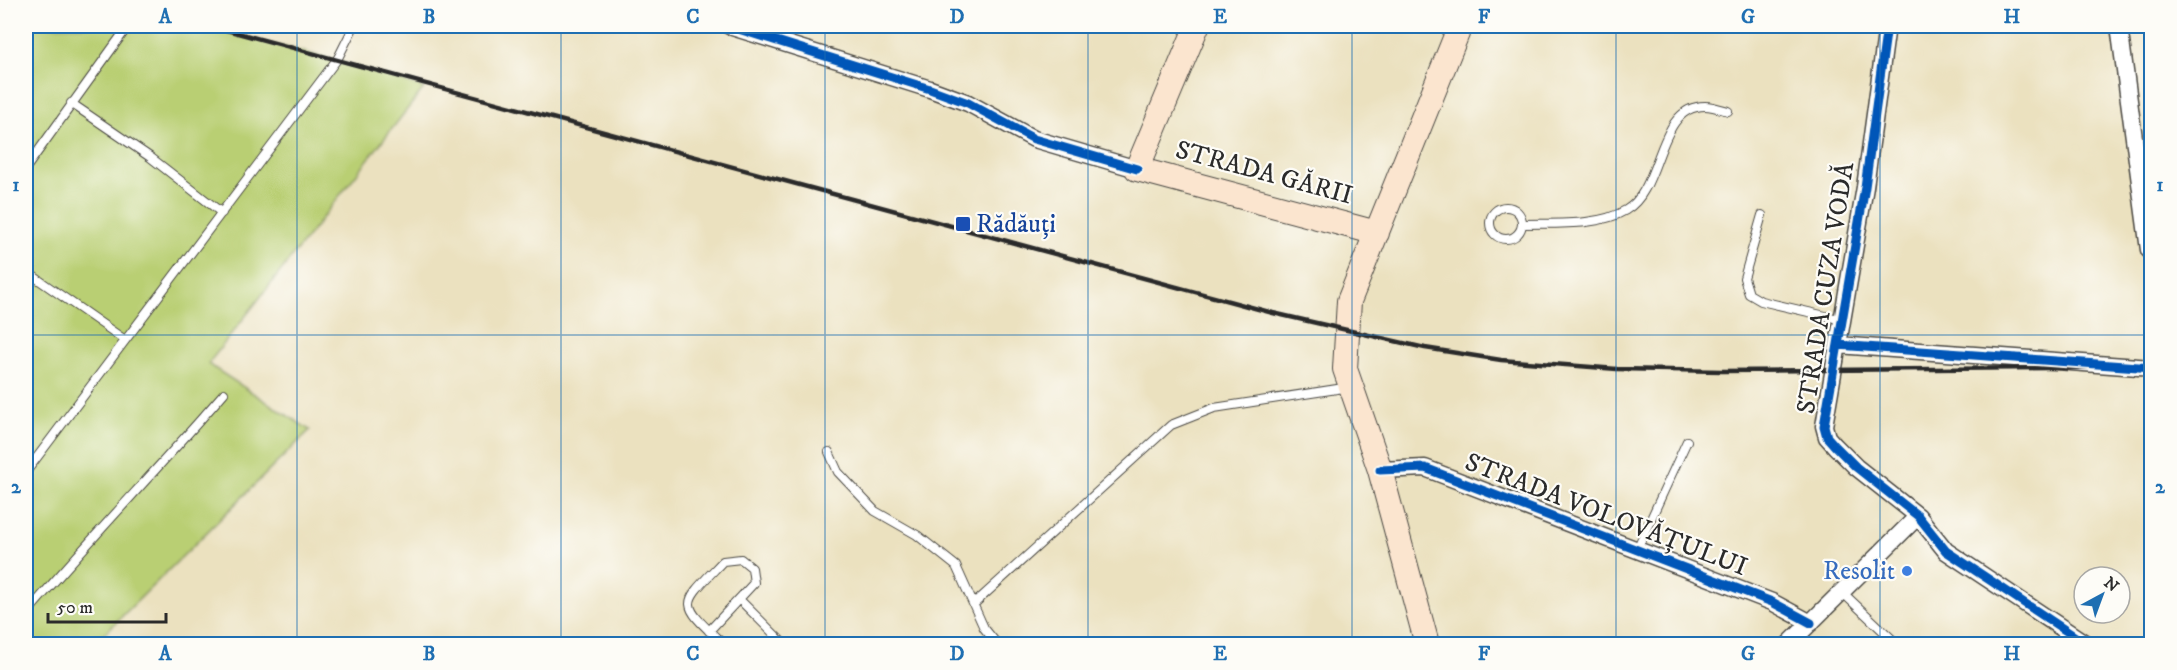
<svg xmlns="http://www.w3.org/2000/svg" width="2177" height="670" viewBox="0 0 2177 670" font-family="'IM FELL DW Pica',serif">
<style>
.green{fill:#b9cf73;stroke:#727d4f;stroke-width:1.5}
.lines{fill:none;stroke-linecap:round;stroke-linejoin:round}
.service-casing{stroke:#484641;stroke-width:10}
.minor-casing{stroke:#484641;stroke-width:19}
.secondary-casing{stroke:#484641;stroke-width:26}
.service{stroke:#fff;stroke-width:8}
.minor{stroke:#fff;stroke-width:16}
.secondary{stroke:#fbe5cf;stroke-width:24}
.rail{stroke:#2b2b2b;stroke-width:4.5}
.cycleway-casing{stroke:#fdfcf7;stroke-width:13}
.cycleway{stroke:#0057b8;stroke-width:9}
.grid{fill:none;stroke:#1f6fb2;stroke-width:1.5;stroke-opacity:0.55}
.transit-dot{fill:#1a4fb4;stroke:#fdfcf7;stroke-width:2}
.shop-dot{fill:#3f7fe0;stroke:#fdfcf7;stroke-width:2}
.labels{text-anchor:middle;dominant-baseline:central;stroke-width:4.5;stroke-linejoin:round;paint-order:stroke}
.street-label{font-size:26px;fill:#2b2b2b;stroke:#fdfcf7}
.transit-label{font-size:26px;fill:#164399;stroke:#fdfcf7;text-anchor:start}
.shop-label{font-size:26px;fill:#366cbe;stroke:#fdfcf7;text-anchor:end}
.neatline{fill:none;stroke:#1f6fb2;stroke-width:2}
.grid-label{font-size:20px;text-anchor:middle;font-weight:bold;fill:#1f6fb2}
</style>
<rect width="100%" height="100%" fill="#fdfcf7"/>
<filter id="ink" filterUnits="userSpaceOnUse"><feTurbulence type="fractalNoise" baseFrequency=".0167" numOctaves="2"/><feDisplacementMap in="SourceGraphic" scale="12" xChannelSelector="R" yChannelSelector="G"/><feConvolveMatrix kernelMatrix="1 2 1 2 8 2 1 2 1" color-interpolation-filters="sRGB"/></filter>
<filter id="wash" filterUnits="userSpaceOnUse"><feTurbulence type="fractalNoise" baseFrequency=".008" numOctaves="4" result="noise"/><feDisplacementMap in="SourceGraphic" scale="24" xChannelSelector="R" yChannelSelector="G"/><feGaussianBlur stdDeviation="1.35" result="paint"/><feColorMatrix in="noise" values="0 0 0 0 0 0 0 0 0 0 0 0 0 0 0 0 0 1.4 0 .05"/><feComposite in="paint" operator="in"/></filter>
<g filter="url(#wash)">
<rect width="100%" height="100%" fill="#ebe1bf"/>
<path class="green" d="M26,26H203L332,59L424,88L208,364L310,430L94,644H26Z"/>
</g>
<g filter="url(#ink)">
<g class="lines">
<defs>
<path id="service" d="M71,103L150,157L222,213
M26,168L126,29
M1490 223a16 16 0 1 1 32 0a16 16 0 1 1-32 0Z
M1762,215L1744,278L1749,294L1761,301L1843,320
M1522,224C1554,223 1598,227 1626,210C1663,189 1656,106 1705,106C1712,106 1721,109 1728,111
M26,271L125,340
M829,452L838,472L875,511L917,535L956,566L984,628L997,644
M26,472L338,58L354,26
M1637,549L1687,441
M1842,592L1897,644
M740,600L784,644
M974,604L1171,425L1214,408L1350,387
M26,614C90,539 159,468 224,393
M709,631L754,583L752,568L741,559L723,561C680,606 678,601 723,644"/>
<path id="minor" d="M729,26L930,89L968,103L1034,139L1137,169
M1887,26L1865,187L1824,426L1827,437L1835,446L1856,467L1918,516L1946,551L2086,644
M2119,26L2149,250
M1838,345L2152,368
M1380,470L1425,468L1772,602L1811,623
M1789,644L1918,516"/>
<path id="secondary" d="M1197,26L1137,169L1377,233
M1427,644L1380,470L1345,369L1349,301L1460,26"/>
</defs>
<use href="#service" class="service-casing"/>
<use href="#minor" class="minor-casing"/>
<use href="#secondary" class="secondary-casing"/>
<use href="#service" class="service"/>
<use href="#minor" class="minor"/>
<use href="#secondary" class="secondary"/>
<path class="rail" d="M212,26L1273,313L1425,348L1501,360L1617,369L1722,371L2152,367"/>
<defs>
<path id="cycleway" d="M729,26L930,89L968,103L1034,139L1137,169
M1887,26L1865,187L1824,426L1827,437L1835,446L1856,467L1918,516L1946,551L2086,644
M1838,345L2152,368
M1380,470L1425,468L1772,602L1811,623"/>
</defs>
<use href="#cycleway" class="cycleway-casing"/>
<use href="#cycleway" class="cycleway"/>
</g>
</g>
<path class="grid" d="M297,26V644M561,26V644M825,26V644M1088,26V644M1352,26V644M1616,26V644M1880,26V644M26,335H2152"/>
<rect class="transit-dot" x="955" y="216" width="16" height="16" rx="3"/>
<circle class="shop-dot" cx="1907" cy="571" r="6"/>
<g class="labels">
<g class="street-label">
<text transform="translate(1264 173) rotate(15)">STRADA GĂRII</text>
<text transform="translate(1826 288) rotate(-81)">STRADA CUZA VODĂ</text>
<text transform="translate(1606 515) rotate(21)">STRADA VOLOVĂȚULUI</text>
</g>
<g class="transit-label">
<text x="976" y="224">Rădăuți</text>
</g>
<g class="shop-label">
<text x="1895" y="571">Resolit</text>
</g>
</g>
<rect width="2177" height="670" fill="none" stroke="#fdfcf7" stroke-width="66"/>
<g transform="translate(2102 595) rotate(41)"><circle r="28" fill="#fdfcf7" stroke="#a9a8a5" stroke-width="1.5"/>
<path d="M0-4.5L10 22L0 15L-10 22Z" fill="#1f6fb2"/>
<text y="-9" font-size="16" font-weight="bold" text-anchor="middle" fill="#2b2b2b">N</text>
</g>
<path d="M48 613v9h118v-9" fill="none" stroke="#2b2b2b" stroke-width="3"/>
<text x="57" y="613" font-size="18" fill="#2b2b2b" stroke="#fdfcf7" stroke-width="4.5" paint-order="stroke">50 m</text>
<rect x="33" y="33" width="2111" height="604" class="neatline"/>
<g class="grid-label">
<text x="165" y="23">A</text>
<text x="429" y="23">B</text>
<text x="693" y="23">C</text>
<text x="957" y="23">D</text>
<text x="1220" y="23">E</text>
<text x="1484" y="23">F</text>
<text x="1748" y="23">G</text>
<text x="2012" y="23">H</text>
<text x="16" y="191">1</text>
<text x="2160" y="191">1</text>
<text x="16" y="493">2</text>
<text x="2160" y="493">2</text>
<text x="165" y="660">A</text>
<text x="429" y="660">B</text>
<text x="693" y="660">C</text>
<text x="957" y="660">D</text>
<text x="1220" y="660">E</text>
<text x="1484" y="660">F</text>
<text x="1748" y="660">G</text>
<text x="2012" y="660">H</text>
</g>
</svg>
